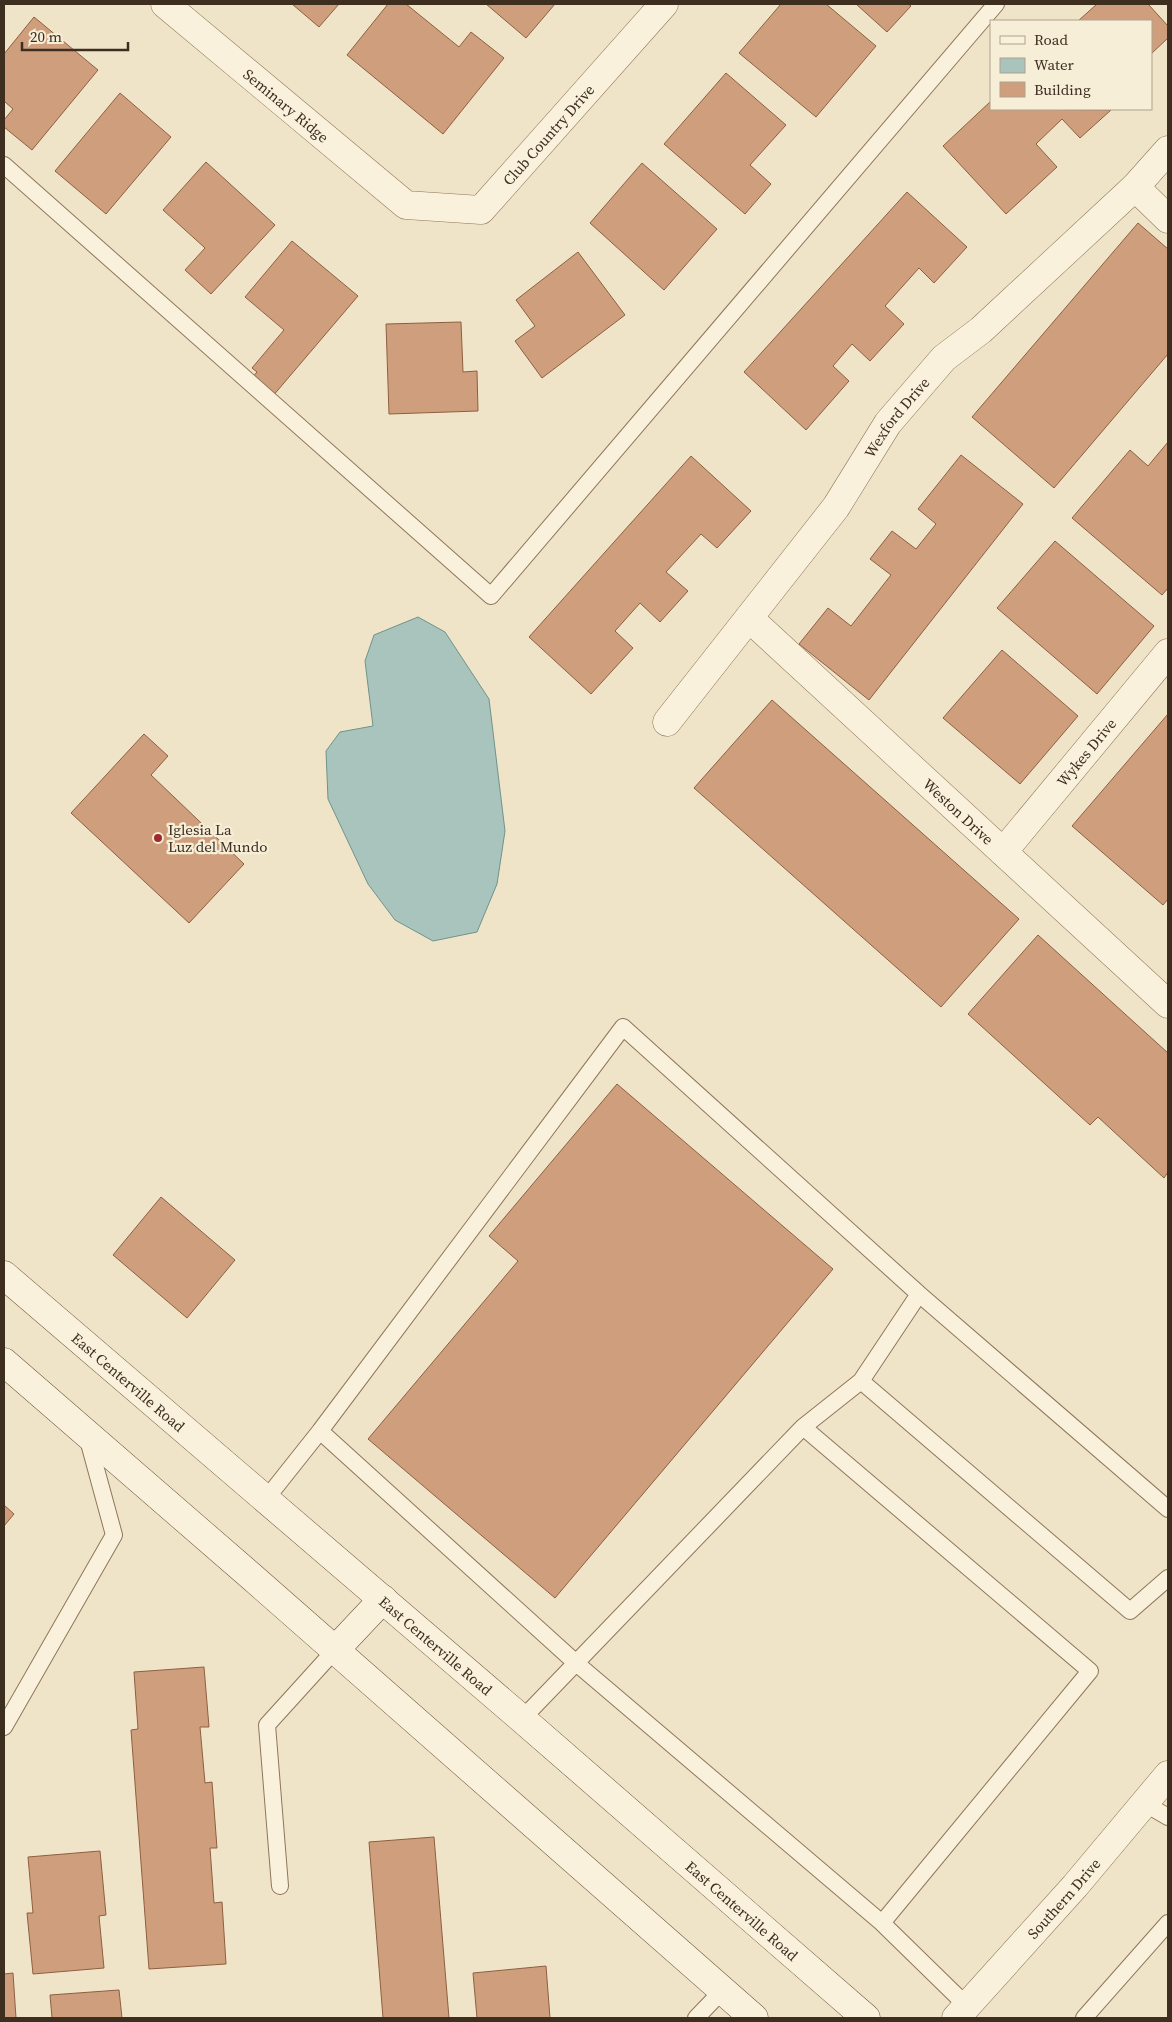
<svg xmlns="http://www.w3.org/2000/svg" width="1172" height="2022" viewBox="0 0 1172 2022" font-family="'Source Serif 4',serif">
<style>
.water{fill:#a9c4bc;stroke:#6f938a}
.building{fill:#cf9f7d;stroke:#8d5f41}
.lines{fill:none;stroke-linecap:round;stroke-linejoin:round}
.lane-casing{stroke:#8d765c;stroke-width:18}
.street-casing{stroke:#8d765c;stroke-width:29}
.secondary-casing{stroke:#6f573f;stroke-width:29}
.lane{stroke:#faf1dc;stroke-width:16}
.street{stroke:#faf1dc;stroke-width:28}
.secondary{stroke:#faf1dc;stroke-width:28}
.poi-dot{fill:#9e2a2b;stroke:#f7eed8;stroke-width:2}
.labels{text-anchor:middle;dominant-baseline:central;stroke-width:4.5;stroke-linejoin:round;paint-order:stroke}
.street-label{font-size:15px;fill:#3d2e20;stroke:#f7eed8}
.poi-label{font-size:15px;fill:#3d2e20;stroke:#f7eed8;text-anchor:start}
</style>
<rect width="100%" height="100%" fill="#f0e4c8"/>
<path class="water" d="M418,617L445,632L489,699L505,831L497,884L477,932L433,941L395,920L368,884L328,799L326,751L340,732L373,726L365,661L374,635Z"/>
<path class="building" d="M292,4H339L319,27Z
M388,4H406L459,47L471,32L504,58L443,134L347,55Z
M486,4H555L526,38Z
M781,4H826L876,46L816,117L739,53Z
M856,4H908L911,6L887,32Z
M1097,4H1148L1168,26V38L1151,54V21H1078Z
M34,17L98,70L32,150L4,127V120L13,109L4,101V54Z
M726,73L786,125L750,165L771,184L745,214L664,144Z
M120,93L171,137L106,214L55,171Z
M991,101V109L1111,110L1080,138L1062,119L1036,144L1057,167L1006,214L943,146Z
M206,162L275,225L211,294L185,270L205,248L163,210Z
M642,163L717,229L664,290L590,223Z
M907,192L967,247L934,283L919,268L885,306L904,324L870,361L852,344L833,366L849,381L806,430L744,372Z
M1138,223L1168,249V354L1054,488L972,417Z
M292,241L358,296L272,397L251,379L257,372L252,368L284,330L245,297Z
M578,252L625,315L542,378L515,341L535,326L516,300Z
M461,322L463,372L477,371L478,411L389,414L386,324Z
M1168,442V588L1162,595L1072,518L1130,450L1148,466Z
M961,455L1023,504L869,700L799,644L828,608L851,626L891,575L870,559L892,531L916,549L936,524L918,509Z
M691,456L751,511L717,548L701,534L666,572L688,591L660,622L640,603L615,631L633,648L591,694L529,637Z
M1055,541L1154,626L1097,694L997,608Z
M1002,650L1078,716L1020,784L943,718Z
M772,700L1019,919L941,1007L694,788Z
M1168,714V899L1163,905L1072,826Z
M144,734L168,756L151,775L244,864L189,923L71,813Z
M1038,935L1168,1053V1172L1164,1178L1098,1117L1090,1125L968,1014Z
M617,1084L833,1269L555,1598L368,1439L518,1261L489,1236Z
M161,1197L235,1260L187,1318L113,1255Z
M4,1505L14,1514L4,1526Z
M204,1667L209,1727H200L205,1783L212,1782L217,1848H210L214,1903L222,1902L226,1964L149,1969L131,1730L138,1729L134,1672Z
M434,1837L449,2018H383L369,1842Z
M100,1851L106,1915L99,1916L104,1968L33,1974L27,1913H33L28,1857Z
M546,1966L550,2018H477L473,1973Z
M13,1973L16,2018H4V1974Z
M119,1990L122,2018H52L50,1995Z"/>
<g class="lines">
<defs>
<path id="lane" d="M4,165L491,596L996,4
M861,1381L1130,1611L1168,1578
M803,1427L861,1381L919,1294L1168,1509
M320,1431L576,1663L882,1923
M266,1499L320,1431L623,1027L919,1294
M522,1719L803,1427L1090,1671L882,1923L967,2006
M4,1727L114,1535L87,1436
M1144,1803L1168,1817
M280,1886L267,1725L335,1650
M696,2018L722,1991
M1084,2018L1168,1923"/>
<g id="street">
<path id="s1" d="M165,4L406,205L481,210L664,4"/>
<path d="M1135,187L1168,219"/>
<path id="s2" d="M749,618L1168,1004"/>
<path id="s3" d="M667,722L836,507L888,423L944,358L981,330L1135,187L1168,150"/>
<path id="s4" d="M1003,852L1168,653"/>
<path id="s5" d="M956,2018L1075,1886L1168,1775"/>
</g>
<g id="secondary">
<path id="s6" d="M4,1275L522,1719L866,2018"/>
<path d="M4,1362L252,1577L754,2018"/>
<path d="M335,1650L383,1599"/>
</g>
</defs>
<use href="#lane" class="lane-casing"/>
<use href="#street" class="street-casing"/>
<use href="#secondary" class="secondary-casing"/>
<use href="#lane" class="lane"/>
<use href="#street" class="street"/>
<use href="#secondary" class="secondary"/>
</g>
<circle class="poi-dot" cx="158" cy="838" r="5"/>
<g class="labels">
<g class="street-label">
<text stroke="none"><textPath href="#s1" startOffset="158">Seminary Ridge</textPath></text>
<text stroke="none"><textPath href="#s1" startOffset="490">Club Country Drive</textPath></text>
<text stroke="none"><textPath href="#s3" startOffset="382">Wexford Drive</textPath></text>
<text stroke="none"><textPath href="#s4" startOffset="130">Wykes Drive</textPath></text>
<text stroke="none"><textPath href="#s2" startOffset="285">Weston Drive</textPath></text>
<text stroke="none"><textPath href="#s6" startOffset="164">East Centerville Road</textPath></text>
<text stroke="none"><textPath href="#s6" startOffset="569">East Centerville Road</textPath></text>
<text stroke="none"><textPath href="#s5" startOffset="161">Southern Drive</textPath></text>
<text stroke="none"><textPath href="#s6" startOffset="974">East Centerville Road</textPath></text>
</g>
<g class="poi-label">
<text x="168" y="829">Iglesia La<tspan x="168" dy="17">Luz del Mundo</tspan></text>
</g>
</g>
<rect width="1172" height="2022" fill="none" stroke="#3d2e20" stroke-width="10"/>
<rect x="990" y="20" width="162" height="90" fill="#f7eed8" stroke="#ada18e"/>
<rect x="1000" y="36" width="25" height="8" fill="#faf1dc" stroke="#ada18e"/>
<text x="1034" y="45" font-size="15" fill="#3d2e20">Road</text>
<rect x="1000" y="58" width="25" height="15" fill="#a9c4bc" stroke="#ada18e"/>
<text x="1034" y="70" font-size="15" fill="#3d2e20">Water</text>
<rect x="1000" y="82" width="25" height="15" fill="#cf9f7d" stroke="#ada18e"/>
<text x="1034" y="95" font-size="15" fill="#3d2e20">Building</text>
<path d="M22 42v8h106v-8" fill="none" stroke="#3d2e20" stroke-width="2.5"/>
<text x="30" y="42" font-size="15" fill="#3d2e20" stroke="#f7eed8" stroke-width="4" paint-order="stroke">20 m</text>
</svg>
